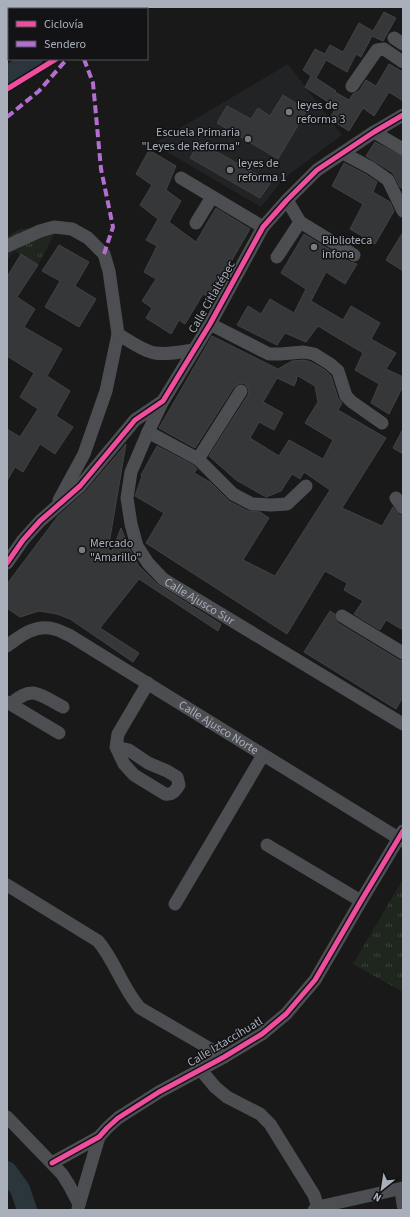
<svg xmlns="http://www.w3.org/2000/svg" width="410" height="1217" viewBox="0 0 410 1217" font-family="'Source Sans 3',sans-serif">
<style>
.built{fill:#222325}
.park{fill:url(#park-tufts)}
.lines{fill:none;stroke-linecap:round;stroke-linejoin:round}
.river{stroke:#2a363c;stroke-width:20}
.building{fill:#363738;stroke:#414245;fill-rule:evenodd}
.minor{stroke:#4c4e52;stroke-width:13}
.quiet{stroke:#b36fd0;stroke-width:4;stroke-dasharray:8 4;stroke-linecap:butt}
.cycleway-casing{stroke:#131315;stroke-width:8}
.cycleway{stroke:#ef4d9e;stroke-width:5}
.poi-dot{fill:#777b82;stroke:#131315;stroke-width:1.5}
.labels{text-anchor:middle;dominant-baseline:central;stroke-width:3;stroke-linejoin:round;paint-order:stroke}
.poi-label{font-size:12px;fill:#a9b0bb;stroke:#131315;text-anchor:start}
.street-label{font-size:12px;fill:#a9b0bb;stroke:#131315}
</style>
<defs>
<pattern id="park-tufts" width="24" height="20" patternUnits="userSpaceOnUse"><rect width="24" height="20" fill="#1e261e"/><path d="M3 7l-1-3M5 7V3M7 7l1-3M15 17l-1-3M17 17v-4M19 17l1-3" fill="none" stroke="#3c433d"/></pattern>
</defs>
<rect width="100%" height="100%" fill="#191919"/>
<path class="built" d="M288,64L342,135L283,179L261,207L153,144Z"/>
<path class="park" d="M59,225L38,265L14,251L7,261V236L21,229Z
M403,879V992L353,964Z"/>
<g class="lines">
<path class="river" d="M112,9L115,7
M7,76L33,59
M7,1171L20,1189L27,1210"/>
</g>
<path class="building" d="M384,12L396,18L383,41L372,36L361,57L356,54L347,72L326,60L316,78L336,91L335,92L349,100L353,94L359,91L366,80L376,86L389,64L403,72V101L389,92L374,116L363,108L349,131L330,119L336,107L305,87L311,76L303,70L315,49L325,54L330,45L343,52L359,23L373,31Z
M283,95L307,110L278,159L217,123L227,106L251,119L258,108L270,116Z
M199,142L271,182L260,198L190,158Z
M375,142L403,157V189L400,187L393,173L366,156Z
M149,150L176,166L166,190L181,201L169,222L196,242L216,208L250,229L210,298L203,294L185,324L179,320L171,334L146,318L152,308L142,301L156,279L144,272L157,246L146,240L158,219L140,205L152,185L136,174Z
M344,163L367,175L377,182L373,192L390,202L394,211L375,244L350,229L363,204L332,186Z
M403,232V271L386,260Z
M304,234L350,262L357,264L345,284L326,272L311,301L343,320L351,306L380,323L371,339L396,353L386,369L403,377V386L389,414L371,403L379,384L355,370L363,353L318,326L306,342L285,333L277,345L237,325L248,306L261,314L270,299L294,313L306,289L281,273Z
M59,245L89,262L75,286L96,299L79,327L45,307L60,281L42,271Z
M21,254L38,265L17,297L35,309L24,327L62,349L47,376L70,391L56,416L73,427L55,454L40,444L23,472L15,467L7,481V429L20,437L38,409L20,397L34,373L7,356V277Z
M212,336L278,369L292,361L304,360L311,362L325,370L331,376L338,398L342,403L338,410L386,438L342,508L382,526L393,507L399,515L403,516V630L386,620L380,630L354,614L363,601L344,590L347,583L325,571L287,634L146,543L164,513L135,496L142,476L141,475L157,446L193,465L197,469L194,473L210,482L229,501L248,511L260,512L269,518L243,560L275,576L330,490L304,472L300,479L292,474L281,491L266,497L236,480L209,456L248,395L249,392L248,388L245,384L242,383L238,384L234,387L195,448L159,428ZM298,376L315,386L318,402L305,423L333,440L323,459L289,440L279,456L250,438L259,422L274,430L283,413L263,402L277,378L294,386L297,379L296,378Z
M403,429V454L393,448Z
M126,444L108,550L112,551L121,528L130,550L138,565L157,584L221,624L218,631L139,579L100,628L139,653L133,662L70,619L57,614L39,611L20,617L7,608V584L58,516L86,491Z
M330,611L335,614V619L338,623L399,660L403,661V697L396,709L304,652Z"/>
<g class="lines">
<g class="minor">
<path d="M394,38L403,44"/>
<path d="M352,86L377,50L384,49L403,62"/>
<path d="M374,132L403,149"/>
<path d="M343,153L371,168L388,180L403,211"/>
<path d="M181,178L263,227"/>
<path d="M287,200L300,222L354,255"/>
<path d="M196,223L212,197"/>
<path d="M7,246L40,231L54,227L72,229L88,238L104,254L109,271L118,334L106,391L84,454L59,500"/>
<path d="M277,257L300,222"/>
<path d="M210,324L269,354H280L304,352L314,354L330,364L338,371L346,396L352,402L382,423"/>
<path d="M118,334C128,340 143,351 155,353C167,355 181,352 193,350"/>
<path id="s1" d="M162,403L148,432L131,472L127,498L131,524L137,546L148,563L163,579L403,724"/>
<path d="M148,432L198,459L233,494L252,504L271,505L287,504L306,486"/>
<path d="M198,459L241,391"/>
<path d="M396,498L403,508"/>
<path d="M7,563L23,540L40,521L80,486L135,420L163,401L210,324L263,227L287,200L317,170L374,132L403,115"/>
<path d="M342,616L403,653"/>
<path id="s2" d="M7,646C21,635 36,624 54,629C59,630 64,633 69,635L403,841"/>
<path d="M7,702L59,733"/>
<path d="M10,704C16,700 25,692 33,693C42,694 55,703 63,707"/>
<path d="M116,747L129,750L148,763L167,771L177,777L179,785C175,791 173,795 165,794L134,775L124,764L116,747L118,734L148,683"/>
<path d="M267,845L361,901"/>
<path d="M7,885L98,941C115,961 123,989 140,1008L224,1057"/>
<path d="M175,904L263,755"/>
<path d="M200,1069L215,1087L227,1097L260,1114L270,1124L314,1195L318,1207"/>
<path d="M7,1117L62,1174L69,1185L79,1204"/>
<path d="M52,1163L99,1137L107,1128L118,1118L159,1092L224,1057L262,1034L286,1014L315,980L361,901L403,831"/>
<path d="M401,1189L403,1205"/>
<path d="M78,1208L99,1137"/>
<path d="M314,1210L318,1207L403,1188"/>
</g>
<path class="quiet" d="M58,7L59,9
M84,59L93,83L101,169L113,227L104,254
M7,117L39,91L67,59"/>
<defs>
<path id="cycleway" d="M7,89L56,59
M7,563L23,540L40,521L80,486L135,420L163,401L210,324L263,227L287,200L317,170L374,132L403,115
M52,1163L99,1137L107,1128L118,1118L159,1092L224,1057L262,1034L286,1014L315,980L361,901L403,831"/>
</defs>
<use href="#cycleway" class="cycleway-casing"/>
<use href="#cycleway" class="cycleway"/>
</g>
<g class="poi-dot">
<circle cx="289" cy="112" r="4"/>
<circle cx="248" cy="139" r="4"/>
<circle cx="230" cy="170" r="4"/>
<circle cx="314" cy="247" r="4"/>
<circle cx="82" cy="550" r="4"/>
</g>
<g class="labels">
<g class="poi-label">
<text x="297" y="105">leyes de<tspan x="297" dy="14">reforma 3</tspan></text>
<text x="240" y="132" text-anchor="end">Escuela Primaria<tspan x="240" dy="14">"Leyes de Reforma"</tspan></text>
<text x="238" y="163">leyes de<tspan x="238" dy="14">reforma 1</tspan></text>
<text x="322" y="240">Biblioteca<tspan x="322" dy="14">infona</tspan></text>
<text x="90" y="543">Mercado<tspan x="90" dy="14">"Amarillo"</tspan></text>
</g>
<g class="street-label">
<text transform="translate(212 297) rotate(-60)">Calle Citlaltépec</text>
<text stroke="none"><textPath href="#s1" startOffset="236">Calle Ajusco Sur</textPath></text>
<text stroke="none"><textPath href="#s2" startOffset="244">Calle Ajusco Norte</textPath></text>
<text transform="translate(225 1042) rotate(-31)">Calle Iztaccíhuatl</text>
</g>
</g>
<rect width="410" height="1217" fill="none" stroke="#a9b0bb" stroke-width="16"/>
<rect x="8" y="8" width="140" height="52" fill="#131315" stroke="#4f5257"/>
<rect x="16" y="21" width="20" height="6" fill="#ef4d9e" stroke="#4f5257"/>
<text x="44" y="28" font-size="12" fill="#a9b0bb">Ciclovía</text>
<rect x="16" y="41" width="20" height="6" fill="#b36fd0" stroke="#4f5257"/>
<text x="44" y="48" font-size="12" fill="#a9b0bb">Sendero</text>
<g transform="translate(382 1189) rotate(210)" stroke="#131315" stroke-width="3" paint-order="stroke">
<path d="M0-3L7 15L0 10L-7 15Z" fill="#a9b0bb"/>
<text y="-6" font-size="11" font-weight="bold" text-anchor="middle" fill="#a9b0bb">N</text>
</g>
</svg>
